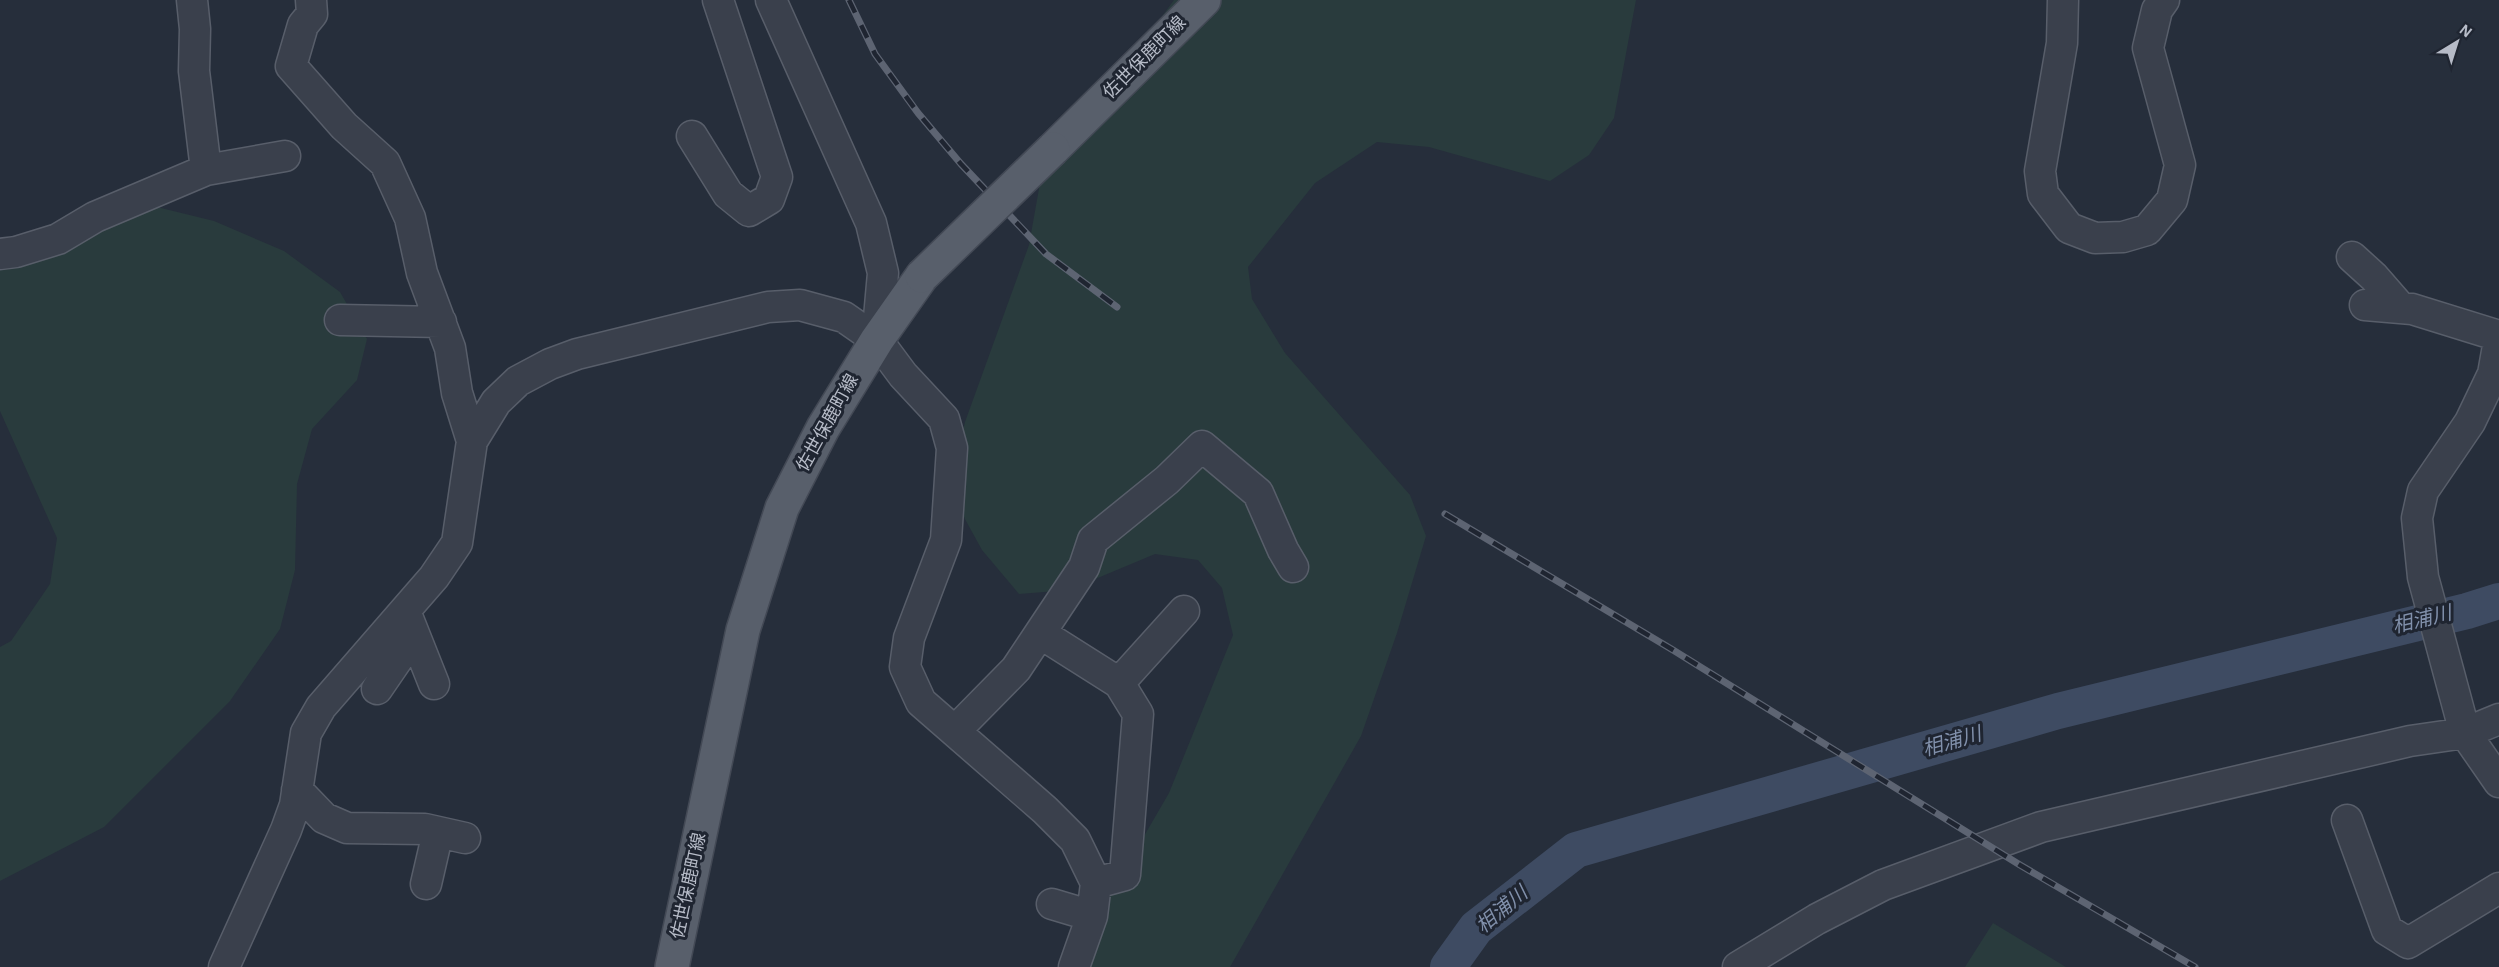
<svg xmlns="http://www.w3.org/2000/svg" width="2499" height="967" viewBox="0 0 2499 967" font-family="'Alegreya Sans','Noto Sans JP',sans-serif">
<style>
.green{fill:#293b3d}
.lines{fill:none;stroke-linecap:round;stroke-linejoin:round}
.river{stroke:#3e4b62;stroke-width:36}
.minor-casing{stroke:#585e6a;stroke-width:33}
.major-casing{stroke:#434955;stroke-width:36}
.minor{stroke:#3a404c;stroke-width:30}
.major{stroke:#585f6b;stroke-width:33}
.rail-casing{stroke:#5d6472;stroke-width:7}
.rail{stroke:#1f2531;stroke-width:4.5;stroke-dasharray:14;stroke-linecap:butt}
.major-bridge-casing{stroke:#434955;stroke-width:36;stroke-linecap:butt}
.major-bridge{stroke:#585f6b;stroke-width:33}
.labels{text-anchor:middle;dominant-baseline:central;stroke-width:6;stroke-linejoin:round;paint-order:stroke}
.street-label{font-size:18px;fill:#b6bbc7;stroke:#1f2531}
.water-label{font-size:20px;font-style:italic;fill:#8190ab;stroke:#1f2531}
</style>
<rect width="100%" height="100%" fill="#262e3b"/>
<path class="green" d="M1174,0H1636L1614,118L1589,155L1550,181L1429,147L1377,142L1315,183L1248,267L1252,299L1285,353L1410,495L1426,536L1397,633L1361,736L1230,967H1068L1169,793L1233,635L1222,588L1198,560L1155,554L1069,590L1019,594L982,550L949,490L965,422L1029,245L1040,183Z
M108,195L214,221L284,251L340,292L367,339L357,380L312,429L297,484L295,570L280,629L230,701L104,827L0,881V647L11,641L50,584L57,538L0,411V265Z
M1993,923L2066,967H1965Z"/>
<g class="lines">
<path class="river" d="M1448,967L1476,928L1576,850L2058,711L2467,611L2499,601"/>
<defs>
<path id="minor" d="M192,0L195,29L194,71L206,170
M311,0L312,14L303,25L291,66L344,126L385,163L410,218L422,273L450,348L457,393L472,441
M771,0L871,223L883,273L877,340
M2063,0L2062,43L2040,171L2043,194L2069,228L2095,238L2123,237L2147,230L2172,200L2180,165L2148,48L2157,10L2164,0
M692,136L728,194L749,211L769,199L777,177L718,0
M0,254L16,252L58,239L95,217L206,170L285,156
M2352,257L2374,277L2401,308
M2365,305L2412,309L2499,336
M340,320L441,322
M2499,340L2493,374L2470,422L2423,491L2417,518L2423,577L2465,733L2499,782
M405,611L434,684
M1040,633L1084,567L1093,540L1167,480L1202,446L1258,493L1283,550L1293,567
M1119,683L1184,611
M377,689L414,635
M955,731L1016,669L1040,633L1119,683L1138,714L1125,875L1096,883
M297,790L324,818L347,828L425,829L465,838
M2347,820L2387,930L2408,943L2499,888
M426,884L438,832
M1052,904L1092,916
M224,967L286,830L295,805L306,733L321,707L434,577L457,543L472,441L496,402L518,381L550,364L577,354L768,307L800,305L844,317L877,340L903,375L944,419L952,448L946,540L909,638L905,667L921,702L1045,810L1075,840L1096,883L1092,916L1074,967
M1738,967L1817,919L1883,885L2041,827L2410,741L2465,733L2499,719"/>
<path id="major" d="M1053,149L1204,0
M672,967L743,630L782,508L823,428L877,340L922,276"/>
</defs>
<use href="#minor" class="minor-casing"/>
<use href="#major" class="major-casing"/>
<use href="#minor" class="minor"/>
<use href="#major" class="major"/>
<defs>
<path id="rail" d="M849,0L875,54L918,113L961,164L1046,254L1117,307
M1445,514L1673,650L2020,865L2195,967"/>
</defs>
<use href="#rail" class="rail-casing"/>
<use href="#rail" class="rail"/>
<defs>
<path id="major-bridge" d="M922,276L1053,149"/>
</defs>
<use href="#major-bridge" class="major-bridge-casing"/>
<use href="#major-bridge" class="major-bridge"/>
</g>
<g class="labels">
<g class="street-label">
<text transform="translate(1145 58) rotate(-45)">佐世保鹿町線</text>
<text transform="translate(828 423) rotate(-61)">佐世保鹿町線</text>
<text transform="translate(689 886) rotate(-78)">佐世保鹿町線</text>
</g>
<g class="water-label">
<text transform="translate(2422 620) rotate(-14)">相浦川</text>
<text transform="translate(1952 742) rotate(-16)">相浦川</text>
<text transform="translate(1502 910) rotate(-40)">相浦川</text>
</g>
</g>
<g transform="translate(2457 42) rotate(38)" stroke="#1f2531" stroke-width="4.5" paint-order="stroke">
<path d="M0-4.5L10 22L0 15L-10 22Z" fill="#b6bbc7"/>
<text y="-9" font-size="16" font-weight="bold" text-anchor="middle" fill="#b6bbc7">N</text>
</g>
</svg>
